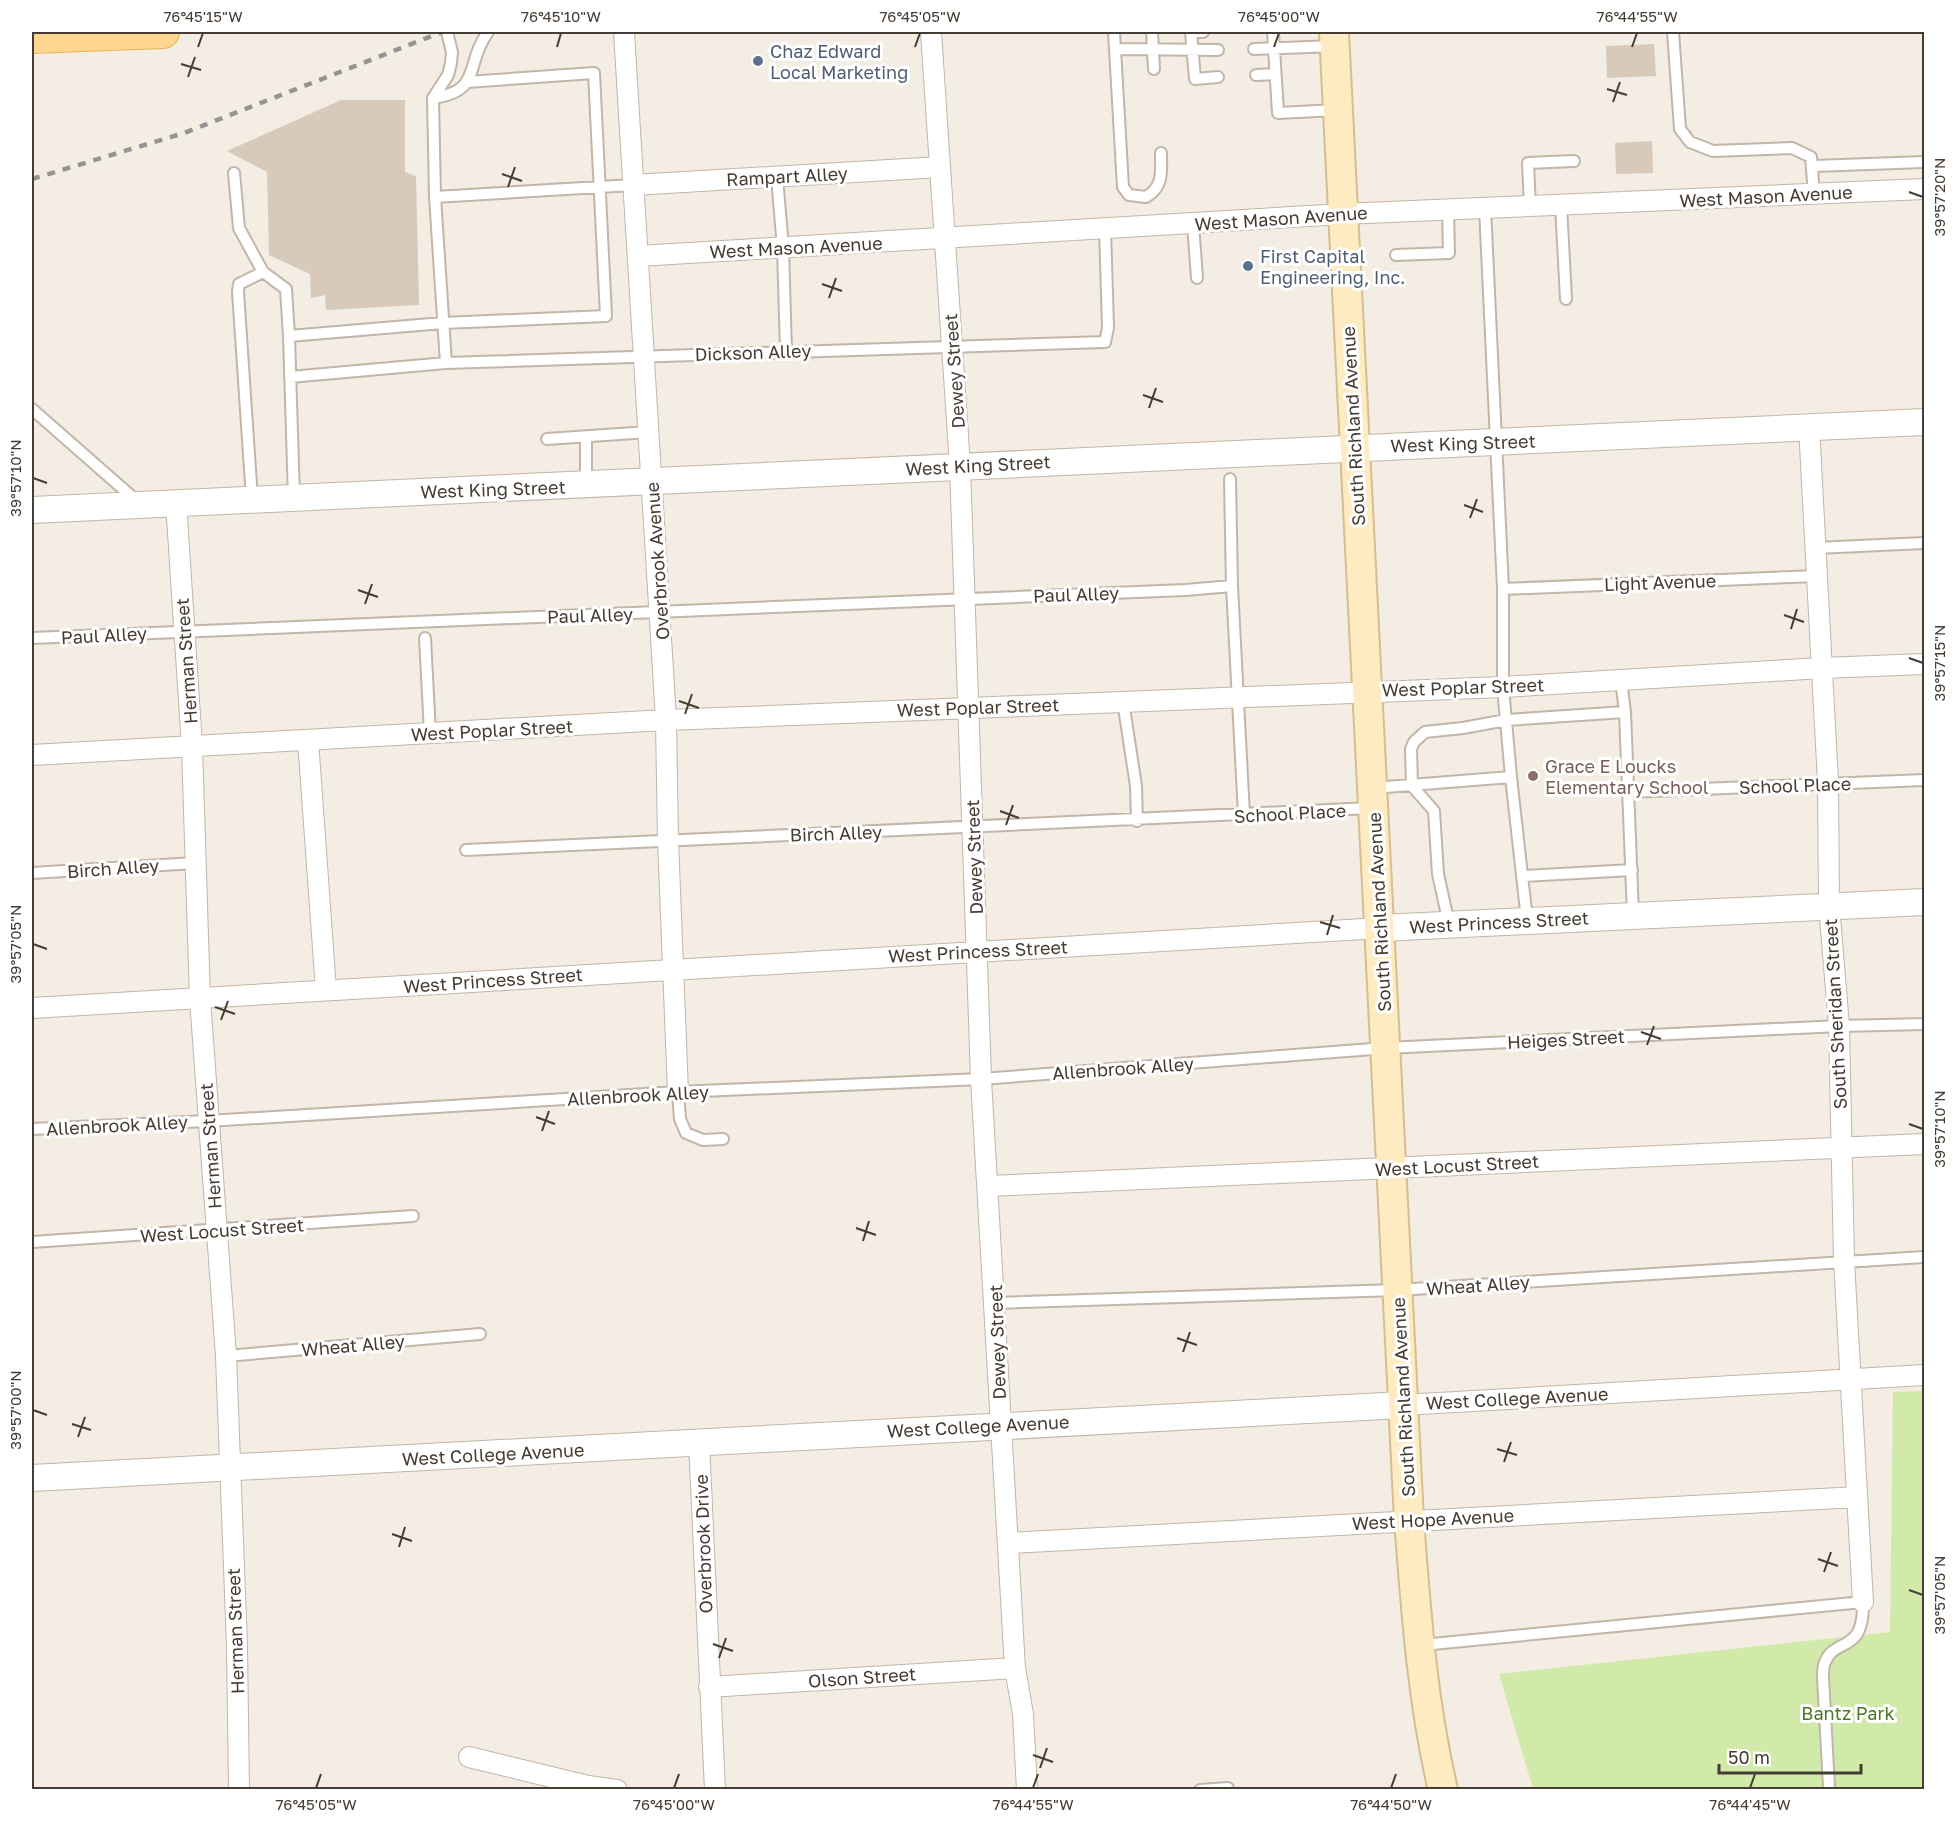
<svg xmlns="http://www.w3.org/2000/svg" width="1956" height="1821" viewBox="0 0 1956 1821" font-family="'Golos Text',sans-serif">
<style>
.green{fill:#d2eaa9}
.building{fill:#d8cabb}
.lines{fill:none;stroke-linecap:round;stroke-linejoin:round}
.service-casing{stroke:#c1b6a8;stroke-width:14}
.minor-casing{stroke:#c1b6a8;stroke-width:22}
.tertiary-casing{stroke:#c1b6a8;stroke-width:28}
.secondary-casing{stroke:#d5be90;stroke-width:32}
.primary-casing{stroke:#eab359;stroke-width:34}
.service{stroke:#fff;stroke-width:10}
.minor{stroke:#fff;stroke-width:20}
.tertiary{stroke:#fff;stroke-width:26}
.secondary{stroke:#ffebc1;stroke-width:28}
.primary{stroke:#ffd690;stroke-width:32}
.rail{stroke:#949494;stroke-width:4.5;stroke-dasharray:8 8;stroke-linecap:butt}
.ticks{fill:none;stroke:#453c33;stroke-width:2}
.service-dot{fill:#5c6f8a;stroke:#fff;stroke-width:2}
.education-dot{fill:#8d6e63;stroke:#fff;stroke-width:2}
.labels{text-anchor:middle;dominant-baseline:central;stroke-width:6;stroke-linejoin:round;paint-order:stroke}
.service-label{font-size:18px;fill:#4e5e75;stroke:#fff;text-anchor:start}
.street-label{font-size:18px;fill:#453c33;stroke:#fff}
.education-label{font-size:18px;fill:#785e54;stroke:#fff;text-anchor:start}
.park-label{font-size:18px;fill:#4b7923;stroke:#fff}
.neatline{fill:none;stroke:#453c33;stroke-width:2}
.ticks-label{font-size:15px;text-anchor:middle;fill:#453c33}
</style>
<rect width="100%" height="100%" fill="#f3ede3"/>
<path class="green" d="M1924,1391V1789H1533L1499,1674L1890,1632L1893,1392Z"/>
<path class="building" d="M1654,44L1656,76L1607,78L1606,46Z
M341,100H405V172L416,176L419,305L326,310L325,295L311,298L310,274L269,255L267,172L227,151Z
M1652,141L1653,173L1616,174L1615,143Z"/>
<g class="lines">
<defs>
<path id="service" d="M1114,32L1123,187L1129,195L1146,197C1164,186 1161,172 1161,153
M1152,32L1154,69
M1191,32L1195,79L1218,77
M1191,32H1203
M1273,32L1278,113L1337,110
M1673,32L1680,129L1690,142L1713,151L1792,148L1811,157L1814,194
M1115,49L1218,50
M1254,49L1335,46
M1256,75L1275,74
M433,98C483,91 464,65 488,32
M1814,166L1924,162
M234,173L239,228L263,272L286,289L289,336
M777,177L783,248L786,351
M435,197L633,185
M1561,205L1566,299
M1530,207L1528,163L1574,161
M1193,224L1197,278
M1396,255L1449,253L1448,210
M446,363L435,197L433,98L448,75L451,63L452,52L447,32
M290,377L446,363L1105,342L1108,328L1105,229
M32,409L138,502
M586,437V484
M547,439L648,432
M1230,479L1232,586L1244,815
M294,497L289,336L443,323L606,316L594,73L467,82
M252,499L238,292L239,284L263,272
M1816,548L1924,543
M1503,589L1817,576
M32,638L1185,590L1232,586
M425,638L430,733
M1621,680L1625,712L1633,915
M1123,701L1136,786L1137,821
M1511,777L1527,920
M1373,788L1511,777L1503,687V589L1485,208
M1629,792L1924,780
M466,850L1371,808
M32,873L195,863
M1523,876L1632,870
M1449,924L1438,874L1434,811L1412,786L1411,749L1414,742L1425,732L1463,728L1506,720L1625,712
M678,1092L680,1119L686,1133L703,1140L723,1139
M32,1129L208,1121L678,1092L981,1079L1386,1048L1839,1026L1924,1024
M32,1242L413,1216
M996,1303L1397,1290L1924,1257
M226,1356L480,1334
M1422,1645L1863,1602C1864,1655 1836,1636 1825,1662C1823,1666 1823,1673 1823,1677L1829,1787
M1200,1790L1228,1788"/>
<path id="minor" d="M624,32L666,720L668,840L678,1092
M931,32L960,466L981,1079L1015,1668L1023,1714L1027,1790
M633,185L940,167
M638,256L1343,214L1924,189
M1809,426L1828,783L1829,905L1839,1026L1844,1261L1863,1602
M176,502L192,747L200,999L226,1356L237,1646L239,1790
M308,740L326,990
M32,755L666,720L1503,687L1822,668L1924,664
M32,1008L1381,928
M989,1186L1924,1144
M1403,1405L1924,1375
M699,1442L715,1790
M1009,1543L1857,1497
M709,1687L1015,1668
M469,1757L588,1786L617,1790"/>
<path id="tertiary" d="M32,510L1924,422
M1381,928L1924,902
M32,1478L1403,1405"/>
<path id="secondary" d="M1334,32L1409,1520C1416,1611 1422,1700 1443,1790"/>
<path id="primary" d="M32,37L163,32"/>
</defs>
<use href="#service" class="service-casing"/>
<use href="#minor" class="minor-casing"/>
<use href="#tertiary" class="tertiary-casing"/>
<use href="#secondary" class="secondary-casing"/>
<use href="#primary" class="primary-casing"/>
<use href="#service" class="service"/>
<use href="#minor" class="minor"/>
<use href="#tertiary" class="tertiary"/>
<use href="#secondary" class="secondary"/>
<use href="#primary" class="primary"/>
<path class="rail" d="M32,179L184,133L442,32"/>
</g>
<path class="ticks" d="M198,47L203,33M557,47L561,33M915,47L920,33M1274,47L1279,33M1632,47L1637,33M181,64L201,70M188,77L195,57M1607,89L1627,95M1613,102L1620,82M502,174L522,181M508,187L515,167M1909,192L1923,197M822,284L842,291M829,298L836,278M1143,395L1163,402M1149,408L1156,388M33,478L47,483M1464,505L1483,512M1470,518L1477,499M358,590L378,597M365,604L372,584M1784,615L1804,622M1791,629L1797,609M1909,658L1923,663M679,701L699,708M685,714L692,694M1000,811L1019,818M1006,825L1013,805M1320,922L1340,928M1327,935L1333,915M33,944L47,949M215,1007L235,1014M221,1020L228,1001M1641,1032L1661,1039M1647,1045L1654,1026M536,1117L555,1124M1909,1124L1923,1129M542,1131L549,1111M856,1228L876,1235M863,1241L869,1221M1177,1338L1197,1345M1183,1352L1190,1332M33,1410L47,1415M72,1424L91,1430M78,1437L85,1417M1497,1449L1517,1455M1504,1462L1511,1442M392,1534L412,1541M399,1547L405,1527M1818,1559L1838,1566M1824,1572L1831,1552M1909,1590L1923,1595M713,1644L733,1651M719,1658L726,1638M1033,1755L1053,1762M1040,1768L1047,1748M316,1788L321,1774M674,1788L679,1774M1033,1788L1038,1774M1391,1788L1396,1774M1750,1788L1755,1774"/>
<g class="service-dot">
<circle cx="758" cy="61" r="6"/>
<circle cx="1248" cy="266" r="6"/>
</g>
<circle class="education-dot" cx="1533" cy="776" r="6"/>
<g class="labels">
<g class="service-label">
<text x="770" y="51">Chaz Edward<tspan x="770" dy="21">Local Marketing</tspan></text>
<text x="1260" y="256">First Capital<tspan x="1260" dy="21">Engineering, Inc.</tspan></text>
</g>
<g class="street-label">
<text transform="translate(787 176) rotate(-3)">Rampart Alley</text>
<text transform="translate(1766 196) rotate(-3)">West Mason Avenue</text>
<text transform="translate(1281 218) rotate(-4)">West Mason Avenue</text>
<text transform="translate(796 247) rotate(-3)">West Mason Avenue</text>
<text transform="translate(753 352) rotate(-2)">Dickson Alley</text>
<text transform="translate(954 371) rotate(-94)">Dewey Street</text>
<text transform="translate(1353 426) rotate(-93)">South Richland Avenue</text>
<text transform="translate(1463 443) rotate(-2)">West King Street</text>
<text transform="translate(978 465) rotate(-3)">West King Street</text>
<text transform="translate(493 489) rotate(-2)">West King Street</text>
<text transform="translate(657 561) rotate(-94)">Overbrook Avenue</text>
<text transform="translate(1660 582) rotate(-2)">Light Avenue</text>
<text transform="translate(1076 594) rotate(-2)">Paul Alley</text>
<text transform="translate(590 615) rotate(-2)">Paul Alley</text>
<text transform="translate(104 635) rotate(-3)">Paul Alley</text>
<text transform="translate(186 661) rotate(-94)">Herman Street</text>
<text transform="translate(1463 687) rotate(-2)">West Poplar Street</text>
<text transform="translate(978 707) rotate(-2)">West Poplar Street</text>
<text transform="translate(492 730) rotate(-3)">West Poplar Street</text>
<text transform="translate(1795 785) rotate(-2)">School Place</text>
<text transform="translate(1290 813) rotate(-3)">School Place</text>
<text transform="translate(836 833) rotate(-2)">Birch Alley</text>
<text transform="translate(974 857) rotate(-92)">Dewey Street</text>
<text transform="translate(113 868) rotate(-4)">Birch Alley</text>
<text transform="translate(1379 912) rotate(-93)">South Richland Avenue</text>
<text transform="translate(1499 922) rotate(-3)">West Princess Street</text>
<text transform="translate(978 951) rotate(-3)">West Princess Street</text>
<text transform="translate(493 980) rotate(-4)">West Princess Street</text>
<text transform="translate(1835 1014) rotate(-93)">South Sheridan Street</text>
<text transform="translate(1566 1039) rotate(-3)">Heiges Street</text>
<text transform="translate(1123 1068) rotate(-4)">Allenbrook Alley</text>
<text transform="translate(638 1095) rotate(-3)">Allenbrook Alley</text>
<text transform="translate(117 1125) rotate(-3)">Allenbrook Alley</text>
<text transform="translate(210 1146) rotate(-94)">Herman Street</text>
<text transform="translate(1457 1165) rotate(-3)">West Locust Street</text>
<text transform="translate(222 1230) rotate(-4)">West Locust Street</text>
<text transform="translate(1478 1285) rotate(-4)">Wheat Alley</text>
<text transform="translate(997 1342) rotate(-92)">Dewey Street</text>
<text transform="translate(353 1345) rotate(-5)">Wheat Alley</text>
<text transform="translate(1403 1397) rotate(-93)">South Richland Avenue</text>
<text transform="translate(1517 1398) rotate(-3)">West College Avenue</text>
<text transform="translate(978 1426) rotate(-3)">West College Avenue</text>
<text transform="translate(493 1454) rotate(-3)">West College Avenue</text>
<text transform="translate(1433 1519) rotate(-3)">West Hope Avenue</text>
<text transform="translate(703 1544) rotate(-92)">Overbrook Drive</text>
<text transform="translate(235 1631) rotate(-92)">Herman Street</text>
<text transform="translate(862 1677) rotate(-4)">Olson Street</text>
</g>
<g class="education-label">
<text x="1545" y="766">Grace E Loucks<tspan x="1545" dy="21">Elementary School</tspan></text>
</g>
<g class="park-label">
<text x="1848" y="1713">Bantz Park</text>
</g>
</g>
<rect width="1956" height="1821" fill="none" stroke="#ffffff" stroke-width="66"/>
<path d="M1719 1764v9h142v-9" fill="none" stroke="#453c33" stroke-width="3"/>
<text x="1728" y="1764" font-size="18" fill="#453c33" stroke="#ffffff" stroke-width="4.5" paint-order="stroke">50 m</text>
<rect x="33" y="33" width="1890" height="1755" class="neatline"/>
<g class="ticks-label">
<text x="203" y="22">76°45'15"W</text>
<text x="561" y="22">76°45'10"W</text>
<text x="920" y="22">76°45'05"W</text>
<text x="1279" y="22">76°45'00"W</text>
<text x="1637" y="22">76°44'55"W</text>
<text transform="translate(1940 197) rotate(-90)" y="5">39°57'20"N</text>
<text transform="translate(16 478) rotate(-90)" y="5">39°57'10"N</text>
<text transform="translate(1940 663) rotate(-90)" y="5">39°57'15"N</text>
<text transform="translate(16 944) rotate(-90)" y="5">39°57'05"N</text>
<text transform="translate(1940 1129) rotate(-90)" y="5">39°57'10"N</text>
<text transform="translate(16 1410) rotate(-90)" y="5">39°57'00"N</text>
<text transform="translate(1940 1595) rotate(-90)" y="5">39°57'05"N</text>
<text x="316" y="1810">76°45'05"W</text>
<text x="674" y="1810">76°45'00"W</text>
<text x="1033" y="1810">76°44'55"W</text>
<text x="1391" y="1810">76°44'50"W</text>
<text x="1750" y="1810">76°44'45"W</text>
</g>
</svg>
